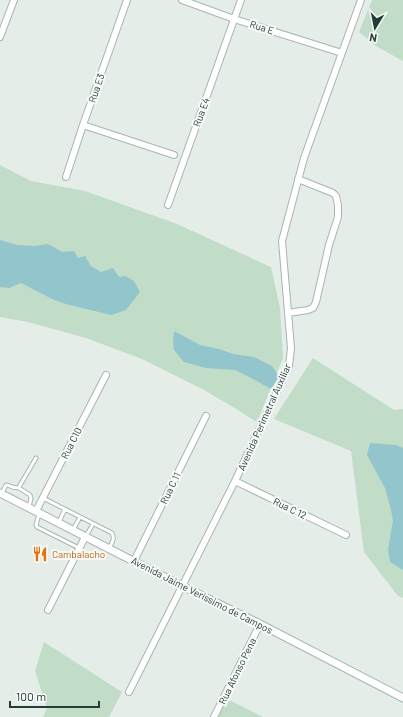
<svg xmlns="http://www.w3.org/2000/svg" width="403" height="717" viewBox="0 0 403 717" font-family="Barlow,sans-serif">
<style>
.green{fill:#c1dcc7}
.water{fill:#93c5cc}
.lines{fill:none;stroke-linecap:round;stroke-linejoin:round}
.service-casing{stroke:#a8b5b0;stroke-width:5}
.minor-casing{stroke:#a8b5b0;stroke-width:8}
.tertiary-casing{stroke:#a8b5b0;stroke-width:9}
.service{stroke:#fff;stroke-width:3}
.minor{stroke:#fff;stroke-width:6}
.tertiary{stroke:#fff;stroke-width:7}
.labels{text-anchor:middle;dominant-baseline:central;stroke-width:4;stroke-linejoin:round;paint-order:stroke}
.street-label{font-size:10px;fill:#263d37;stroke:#f6faf8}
.food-label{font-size:10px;fill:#c56008;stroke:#f6faf8;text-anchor:start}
</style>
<rect width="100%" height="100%" fill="#e5ede9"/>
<path class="green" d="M372,0H403V61L376,46L359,32Z
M0,165L31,181L85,191L177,224L271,267L280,308L283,358L257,422L233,407L204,390L142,359L86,338L28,322L0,317Z
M313,358L394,410L403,409V598L398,596L364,552L351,451L274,419Z
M44,642L122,692L109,717H43L47,708L35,671Z
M227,699L263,717H218Z"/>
<path class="water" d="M0,240L17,245L35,246L48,244L62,252L74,251L78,258L85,256L91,266L101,272L113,268L119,277L125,276L134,281L140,292L126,310L111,315L66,304L52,299L21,283L9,288L0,287Z
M174,331L200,345L219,349L233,354L254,357L272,366L279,377L271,389L253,379L235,370L206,368L184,362L174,350L173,341Z
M370,443L396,445L403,448V570L390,562L388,549L393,520L390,506L385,488L367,455Z"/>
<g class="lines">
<defs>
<path id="service" d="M19,488L30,495L31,498L29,507
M2,493L6,485C11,485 14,490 19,487L36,458
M43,498L112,533C115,539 112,543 109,548
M39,514L36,525L37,527L79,548
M59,522L65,509
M73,530L80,517
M86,536L93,524"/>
<path id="minor" d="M182,0L234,19L342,53
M0,37L14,0
M83,125L174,155
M66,177L83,125L127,0
M168,205L241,0
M288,313L308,310L313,308L316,302L329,245L338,217V205L336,196L333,193L298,179
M235,481L346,535
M36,511L106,375
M134,561L206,416
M48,610L85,537
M129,692L235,481L289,366L291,348L282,241L304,158L361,0
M214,717L260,624"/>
<path id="tertiary" d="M0,493L182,586L260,624L403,698"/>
</defs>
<use href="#service" class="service-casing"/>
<use href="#minor" class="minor-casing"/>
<use href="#tertiary" class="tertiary-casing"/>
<use href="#service" class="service"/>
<use href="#minor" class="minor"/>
<use href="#tertiary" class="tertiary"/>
</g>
<defs>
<symbol id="restaurant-bare" viewBox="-9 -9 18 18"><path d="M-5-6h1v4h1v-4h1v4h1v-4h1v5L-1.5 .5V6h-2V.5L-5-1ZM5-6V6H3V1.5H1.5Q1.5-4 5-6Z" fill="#e8710a" stroke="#f6faf8" stroke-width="2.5" paint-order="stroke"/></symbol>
</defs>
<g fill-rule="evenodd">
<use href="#restaurant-bare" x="29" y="543" width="22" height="22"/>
</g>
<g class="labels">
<g class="street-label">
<text transform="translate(262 27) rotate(18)">Rua E</text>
<text transform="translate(96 88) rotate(-71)">Rua E3</text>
<text transform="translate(201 112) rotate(-70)">Rua E4</text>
<text transform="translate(264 417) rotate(-66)">Avenida Perimetral Auxiliar</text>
<text transform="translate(71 443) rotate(-63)">Rua C10</text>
<text transform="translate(170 488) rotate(-64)">Rua C 11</text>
<text transform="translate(290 508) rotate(26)">Rua C 12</text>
<text transform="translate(202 595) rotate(27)">Avenida Jaime Veríssimo de Campos</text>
<text transform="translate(237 671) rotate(-64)">Rua Afonso Pena</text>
</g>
<g class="food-label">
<text x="52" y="554">Cambalacho</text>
</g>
</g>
<g transform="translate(375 28) rotate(190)" stroke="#f6faf8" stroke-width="3" paint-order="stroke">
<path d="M0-3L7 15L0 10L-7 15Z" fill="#263d37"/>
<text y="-6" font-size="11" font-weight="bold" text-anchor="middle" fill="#263d37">N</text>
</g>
<path d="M10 701v6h89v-6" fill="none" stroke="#263d37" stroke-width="2"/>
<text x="16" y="701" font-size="12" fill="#263d37" stroke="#f6faf8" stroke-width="3" paint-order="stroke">100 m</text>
</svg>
